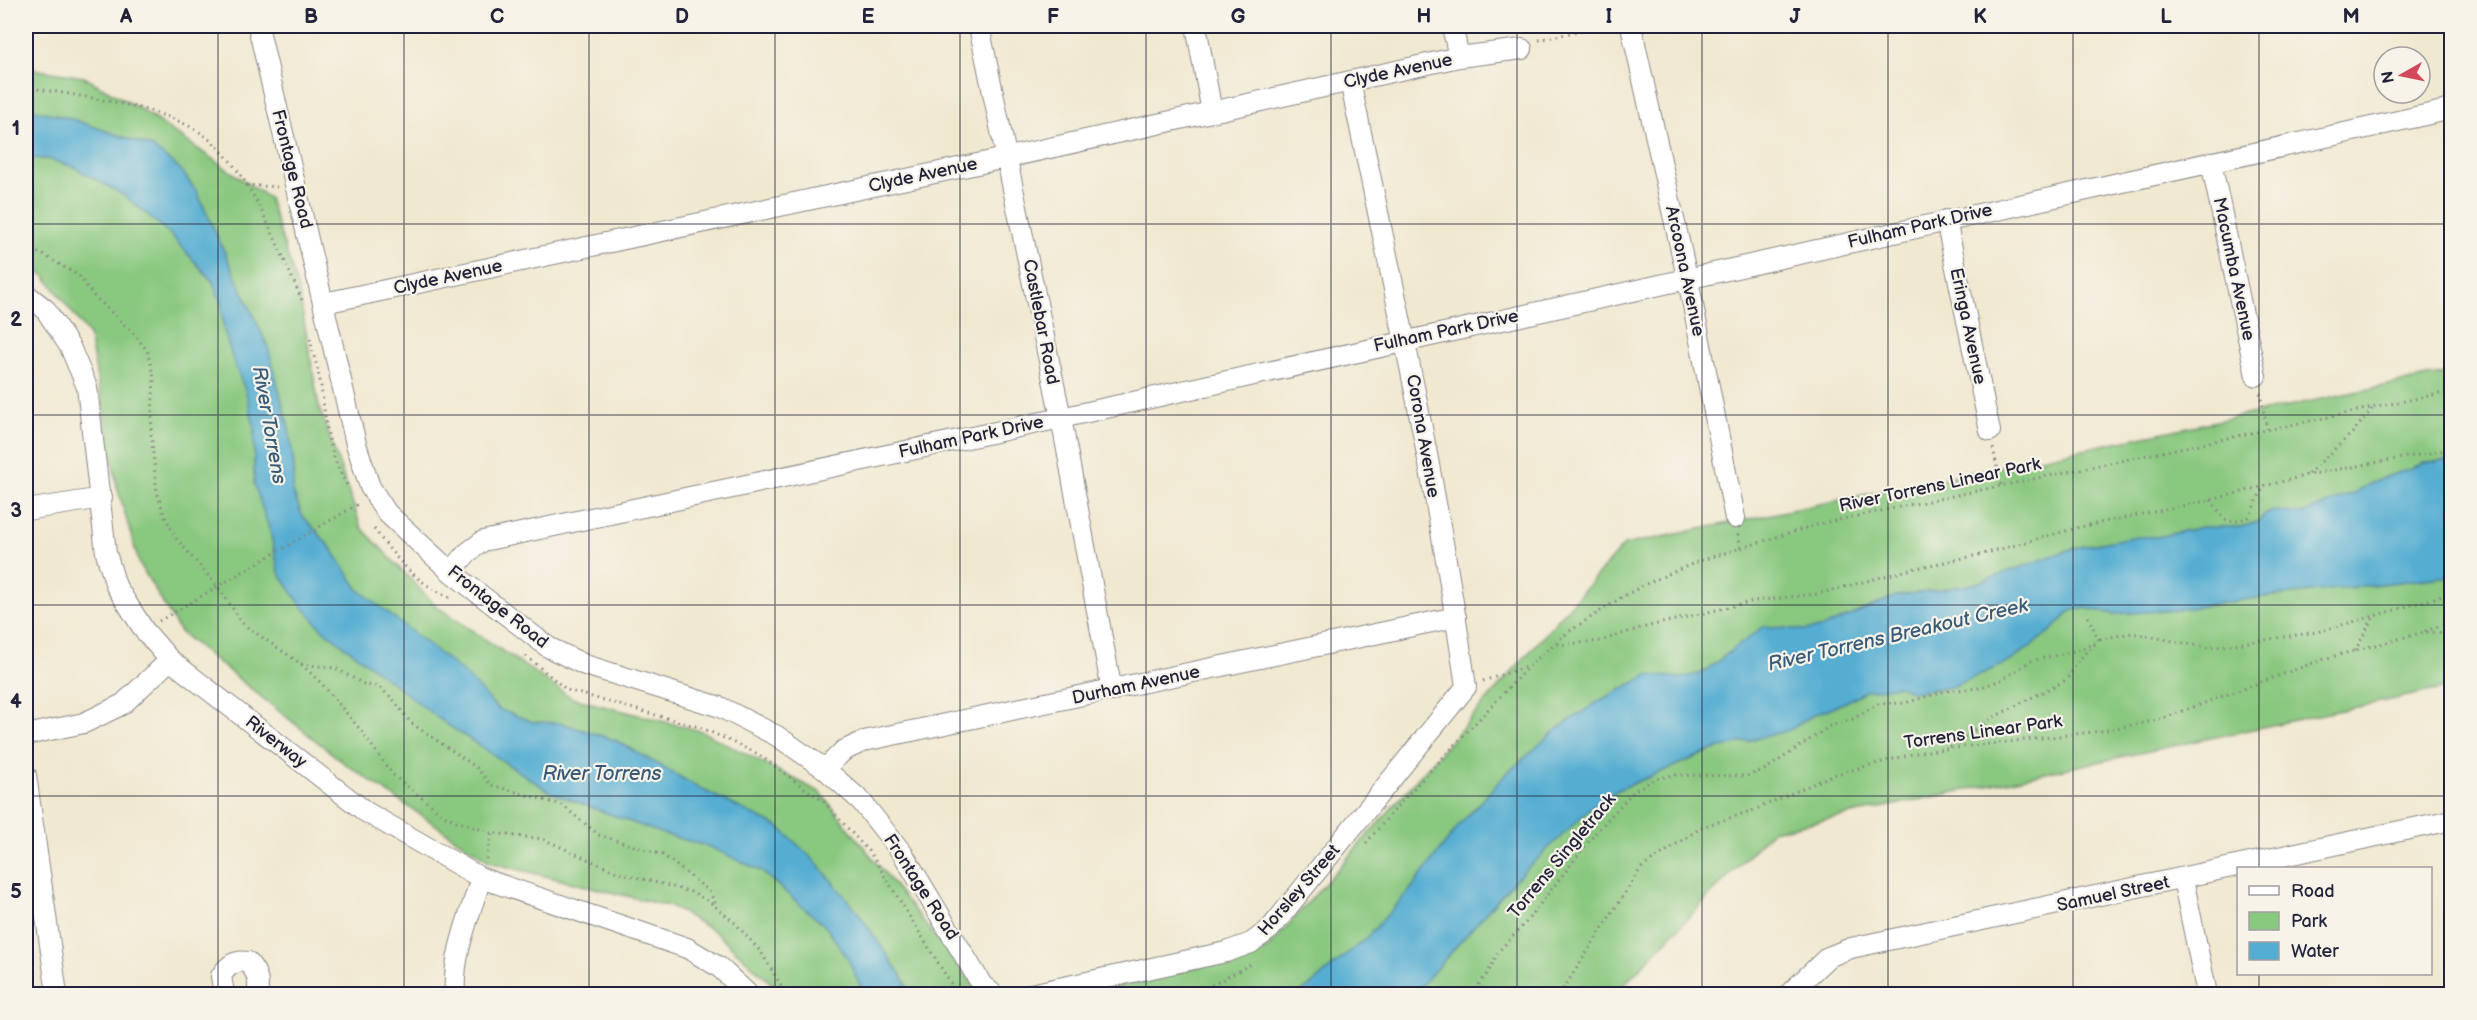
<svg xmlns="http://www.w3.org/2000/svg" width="2477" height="1020" viewBox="0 0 2477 1020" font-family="'Balsamiq Sans',sans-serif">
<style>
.green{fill:#89c87f;stroke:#56755d;stroke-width:1.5}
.water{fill:#54add2;stroke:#3b6886;stroke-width:1.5}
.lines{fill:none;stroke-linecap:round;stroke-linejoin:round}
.minor-casing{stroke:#8a8586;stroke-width:22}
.path{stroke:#8a8586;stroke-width:3;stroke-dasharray:1.5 4.5;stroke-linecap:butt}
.minor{stroke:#fff;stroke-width:20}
.grid{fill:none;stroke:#22223b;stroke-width:1.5;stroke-opacity:0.55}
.labels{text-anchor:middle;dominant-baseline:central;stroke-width:4.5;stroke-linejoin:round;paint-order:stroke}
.street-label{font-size:18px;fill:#22223b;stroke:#f7f3e8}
.water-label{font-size:20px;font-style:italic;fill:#365a77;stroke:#f7f3e8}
.neatline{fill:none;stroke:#22223b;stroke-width:2}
.grid-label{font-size:20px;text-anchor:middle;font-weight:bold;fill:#22223b}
</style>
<rect width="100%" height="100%" fill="#f7f3e8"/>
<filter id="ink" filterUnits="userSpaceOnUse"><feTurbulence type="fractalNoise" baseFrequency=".0167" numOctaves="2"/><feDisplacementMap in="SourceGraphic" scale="12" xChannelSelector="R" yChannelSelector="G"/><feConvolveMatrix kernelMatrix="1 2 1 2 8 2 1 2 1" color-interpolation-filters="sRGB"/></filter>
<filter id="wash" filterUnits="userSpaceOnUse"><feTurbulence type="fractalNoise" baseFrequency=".008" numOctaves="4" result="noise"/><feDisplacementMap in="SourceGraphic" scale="24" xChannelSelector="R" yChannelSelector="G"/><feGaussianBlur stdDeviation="1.35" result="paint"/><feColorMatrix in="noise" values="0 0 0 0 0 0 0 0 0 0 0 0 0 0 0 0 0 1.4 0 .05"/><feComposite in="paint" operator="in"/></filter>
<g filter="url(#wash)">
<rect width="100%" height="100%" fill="#f1e8d0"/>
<path class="green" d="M26,68L84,77L140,109L269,198L299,292L319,407L361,527L436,606L572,698L701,731L820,792L981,994H777L770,982L714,931L672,907L492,863L344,763L180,632L139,563L117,486L89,335L45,276L26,265Z
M2451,372V687L1772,831L1615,994H1087L1267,949L1624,545Z"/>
<path class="water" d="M26,108L69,118L152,147L180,169L197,192L268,347L289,429L294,466L293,492L302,515L331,548L359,590L464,673L498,709L533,722L561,723L615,740L701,789L779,827L817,863L857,911L903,978L911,994H864L847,957L826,927L761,871L710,847L663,834L550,792L446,724L322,629L300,604L279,573L270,531L254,484V426L246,392L234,363L224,331L221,303L213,282L170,234L125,196L74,167L47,159L26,158Z
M2451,460V576L2257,598L2177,610L2114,614L2086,608L2071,611L2051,631L2011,661L1952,687L1913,692L1898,686L1865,691L1846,702L1813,715L1790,730L1713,750L1618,790L1592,807L1515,880L1414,994H1300L1367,937L1410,890L1460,824L1505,775L1558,728L1599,701L1648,675L1681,678L1702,673L1764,626L1804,630L1821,628L1896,596L1974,584L2074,548L2132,537H2157L2202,527H2241L2258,522L2266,513L2275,511L2302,514L2352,494L2375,481L2424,463Z"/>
</g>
<g filter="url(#ink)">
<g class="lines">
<defs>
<path id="minor" d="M258,26L356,444L370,487L387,513L451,572L548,647L585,665L720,707L777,736L825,769L861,801L903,854L982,985L993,994
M979,26L1061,418L1112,691
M1196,26L1212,112
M1452,26L1459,57
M1631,26L1691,295L1735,518
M2211,162L2256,376
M1946,220L1990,431
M26,294L45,309L70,347L87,387L106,553L116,586L144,630L170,660L366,812L481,878L687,948L719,967L748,994
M324,303L996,160L1459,57L1522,49
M26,510L102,498
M451,572L467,553L483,541L1061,418L2452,109
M26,735L84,723L123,704L170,660
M825,769L843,751L864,741L1456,617
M26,775L57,994
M2183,879L2207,994
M224,994L221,976C228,965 235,960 248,962C257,973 260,981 257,994
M455,994C452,955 470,915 481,878
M1031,994L1226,952L1251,943L1270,929L1466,687C1437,484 1393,282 1350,81
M1789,994L1828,957L1851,948L2452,820"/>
</defs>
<use href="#minor" class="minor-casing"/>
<path class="path" d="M1539,40L1601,26
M26,87C76,96 164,105 205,136C252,172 278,248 302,300
M246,185L277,187
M26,249L42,254L79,276L94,296L133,333L147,350L154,378L151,434L157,492L164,515L176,538L218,587L244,625L300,663L322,684L363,733L392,774L442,814L456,821L492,833L543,839L614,871L691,892L710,902L734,922L761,952L786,994
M310,339C314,357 320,376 322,394C328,434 327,451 349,488
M2260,393L2267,429
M1993,448L2001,485
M2308,474L2352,433L2373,408
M2211,500L2224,519L2234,522L2249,517L2264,486
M374,529C397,560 417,584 453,599
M1738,534L1741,548
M159,621L360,503
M2425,631L2452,622
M2100,639L2132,633L2209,648L2317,632L2374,616
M1557,645L1601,641L1637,629L1754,601L1817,594L1916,568L1983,554L2080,527L2211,500L2307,475L2452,449
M2355,651L2374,616L2452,593
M526,656L567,690L702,728L758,754L824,802L871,854L953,987L962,994
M301,664L335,668L364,684L379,687L393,699L411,723L476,767L491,785L562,805L599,835L663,855L709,891L717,906
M1483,681L1529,666L1567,633L1622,597L1646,584L1699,561L1819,524L2452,391
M1949,747L1994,717L2066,680L2084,654L2095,644
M1366,843L1403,800L1528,667
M486,859L492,833
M1196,994L1253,963
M1471,994L1488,973L1498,952L1526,922L1597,831L1635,790L1655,779L1674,775L1747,776L1766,769L1830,726L1853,719L1878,704L1905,703L1946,691L1979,688L2001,680L2031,661L2079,650L2099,640L2087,615
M1560,994L1641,868L1702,827L1754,810L1833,775L1920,752L2101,731L2158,720L2324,659L2424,632L2452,633"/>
<use href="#minor" class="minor"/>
</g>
</g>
<path class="grid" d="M218,26V994M404,26V994M589,26V994M775,26V994M960,26V994M1146,26V994M1331,26V994M1517,26V994M1702,26V994M1888,26V994M2073,26V994M2259,26V868M26,224H2452M26,415H2452M26,605H2452M26,796H2452M2259,974V994"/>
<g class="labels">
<g class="street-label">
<text transform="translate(1398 71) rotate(-12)">Clyde Avenue</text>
<text transform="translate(292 169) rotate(76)">Frontage Road</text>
<text transform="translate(923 175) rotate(-12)">Clyde Avenue</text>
<text transform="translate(1920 226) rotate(-13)">Fulham Park Drive</text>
<text transform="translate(2234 269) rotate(78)">Macumba Avenue</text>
<text transform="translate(1685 271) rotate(78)">Arcoona Avenue</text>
<text transform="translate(448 277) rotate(-12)">Clyde Avenue</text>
<text transform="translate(1041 322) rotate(79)">Castlebar Road</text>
<text transform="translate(1968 326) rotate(78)">Eringa Avenue</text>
<text transform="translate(1446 331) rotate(-12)">Fulham Park Drive</text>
<text transform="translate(1423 436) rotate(80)">Corona Avenue</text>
<text transform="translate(971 437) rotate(-12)">Fulham Park Drive</text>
<text transform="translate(1940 485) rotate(-12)">River Torrens Linear Park</text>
<text transform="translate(498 607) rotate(38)">Frontage Road</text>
<text transform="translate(1136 685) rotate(-12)">Durham Avenue</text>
<text transform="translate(1983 732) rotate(-8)">Torrens Linear Park</text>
<text transform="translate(276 742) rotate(38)">Riverway</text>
<text transform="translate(1562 856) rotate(-50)">Torrens Singletrack</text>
<text transform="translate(921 887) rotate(57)">Frontage Road</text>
<text transform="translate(1299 890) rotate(-49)">Horsley Street</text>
<text transform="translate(2113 894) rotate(-12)">Samuel Street</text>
</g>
<g class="water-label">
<text transform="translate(269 425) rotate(80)">River Torrens</text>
<text transform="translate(1898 635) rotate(-13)">River Torrens Breakout Creek</text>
<text x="602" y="774">River Torrens</text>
</g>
</g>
<rect width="2477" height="1020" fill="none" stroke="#f7f3e8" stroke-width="66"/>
<rect x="2237" y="867" width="195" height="108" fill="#f7f3e8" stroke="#a29fa3" stroke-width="1.5"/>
<rect x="2249" y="886" width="30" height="9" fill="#ffffff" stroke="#a29fa3" stroke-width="1.5"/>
<text x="2291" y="897" font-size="18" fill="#22223b">Road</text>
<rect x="2249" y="912" width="30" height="18" fill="#89c87f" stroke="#a29fa3" stroke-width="1.5"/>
<text x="2291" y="927" font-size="18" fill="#22223b">Park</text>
<rect x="2249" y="942" width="30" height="18" fill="#54add2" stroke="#a29fa3" stroke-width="1.5"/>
<text x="2291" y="957" font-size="18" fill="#22223b">Water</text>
<g transform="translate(2402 75) rotate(261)"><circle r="28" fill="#f7f3e8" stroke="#a29fa3" stroke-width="1.5"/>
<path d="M0-4.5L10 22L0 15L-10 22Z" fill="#d1495b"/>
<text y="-9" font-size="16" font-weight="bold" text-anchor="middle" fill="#22223b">N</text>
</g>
<rect x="33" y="33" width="2411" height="954" class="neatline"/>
<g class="grid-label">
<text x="126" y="23">A</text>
<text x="311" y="23">B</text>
<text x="497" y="23">C</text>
<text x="682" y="23">D</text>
<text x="868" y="23">E</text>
<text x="1053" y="23">F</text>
<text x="1238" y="23">G</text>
<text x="1424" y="23">H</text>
<text x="1609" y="23">I</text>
<text x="1795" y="23">J</text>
<text x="1980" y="23">K</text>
<text x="2166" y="23">L</text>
<text x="2351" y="23">M</text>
<text x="16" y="135">1</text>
<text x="16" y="326">2</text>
<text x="16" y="517">3</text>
<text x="16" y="708">4</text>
<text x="16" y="898">5</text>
</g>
</svg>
